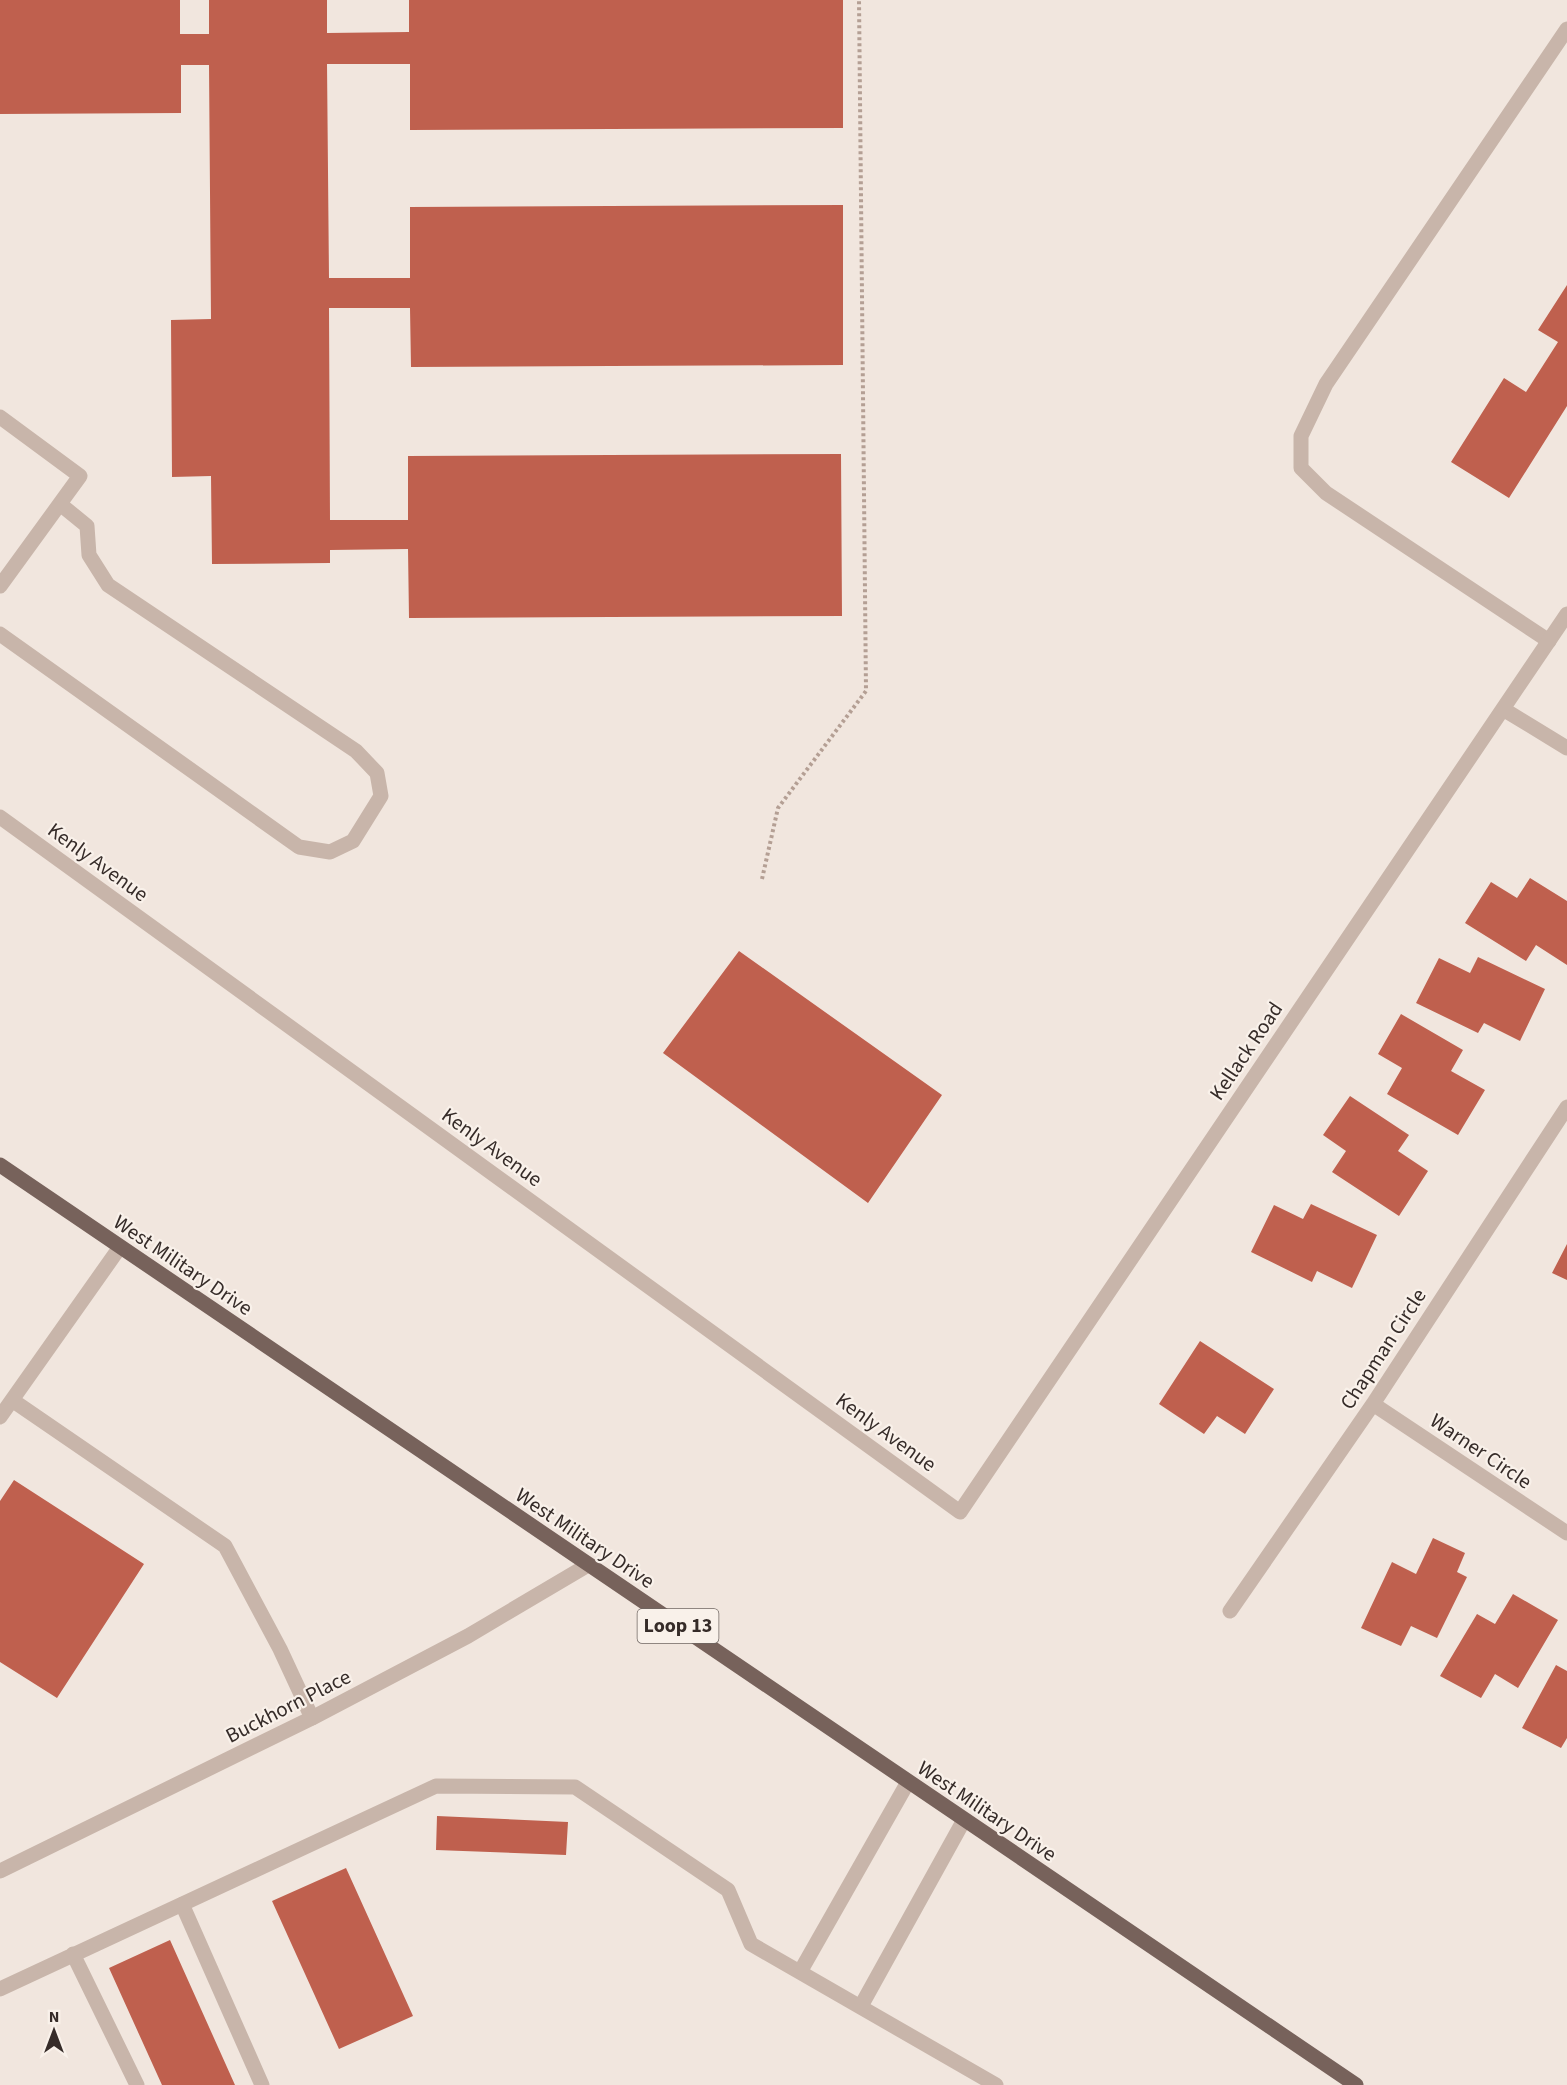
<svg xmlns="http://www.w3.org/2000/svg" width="1567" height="2085" viewBox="0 0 1567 2085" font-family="'Source Sans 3',sans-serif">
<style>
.building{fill:#bf604e}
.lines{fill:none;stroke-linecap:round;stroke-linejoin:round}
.path{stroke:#b49f94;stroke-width:4;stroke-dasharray:3 3;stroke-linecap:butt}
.lane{stroke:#c8b5aa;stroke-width:15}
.street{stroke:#c8b5aa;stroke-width:15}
.primary{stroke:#77625b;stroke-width:15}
.labels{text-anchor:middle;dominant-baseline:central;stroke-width:4.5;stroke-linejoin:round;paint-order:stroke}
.shield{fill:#f9f1ea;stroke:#706763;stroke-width:1.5}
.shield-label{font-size:20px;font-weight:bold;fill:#362c29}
.street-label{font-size:21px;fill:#362c29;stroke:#f9f1ea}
</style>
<rect width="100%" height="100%" fill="#f1e6de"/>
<path class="building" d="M0,0H180V34H209V0H327V33L409,32V0H843V128L410,130V64H327L329,278H410V207L843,205V365L411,367L410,308H329L330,520H408V456L841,454L842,616L409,618L408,549L330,550V563L212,564L211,476L172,477L171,320L211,319L209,65H181V113L0,114Z
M1567,285V406L1509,498L1451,462L1504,378L1526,392L1558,342L1538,330Z
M1530,878L1567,901V965L1536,945L1526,961L1465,923L1491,882L1517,898Z
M739,951L942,1095L868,1203L663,1053Z
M1478,957L1545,989L1520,1041L1484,1023L1478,1033L1416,1003L1439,958L1470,973Z
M1401,1014L1463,1050L1451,1071L1485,1090L1458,1135L1387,1094L1402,1068L1378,1054Z
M1350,1096L1409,1135L1398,1151L1428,1171L1399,1216L1332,1172L1346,1151L1323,1135Z
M1311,1204L1377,1235L1352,1288L1317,1271L1312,1282L1251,1252L1274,1205L1303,1219Z
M1567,1244V1280L1552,1273Z
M1200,1341L1274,1389L1245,1434L1217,1416L1204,1434L1159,1404Z
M14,1480L144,1564L57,1698L0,1662V1501Z
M1433,1538L1465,1553L1457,1572L1467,1577L1437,1638L1411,1626L1401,1646L1361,1628L1392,1562L1416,1574Z
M1513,1594L1558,1620L1518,1688L1495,1674L1481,1698L1440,1676L1477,1614L1495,1624Z
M1556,1665L1567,1671V1738L1561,1748L1522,1728Z
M437,1816L568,1822L566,1855L436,1850Z
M346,1868L413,2016L339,2049L272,1901Z
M170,1940L235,2085H162L109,1968Z"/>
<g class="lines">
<path class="path" d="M762,879L778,808L866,691L859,0"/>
<path class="lane" d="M0,417L80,476L0,586
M0,634L299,847L330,852L353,841L381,796L377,773L356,751L108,585L89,555L87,526L60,504
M1549,641L1326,493L1301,468V436L1326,384L1567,29
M12,1400L225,1546L280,1649L312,1718
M0,1417L120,1247
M182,1904L262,2085
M73,1954L137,2085
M800,1972L908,1782
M0,1989L436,1786L575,1787L728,1890L751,1944L996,2085
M861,2006L964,1820"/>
<path class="street" d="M1503,709L1567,748
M0,817L960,1512L1567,614
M1373,1404L1567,1533
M1230,1611L1373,1404L1567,1107
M0,1871L312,1718L468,1636L588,1565"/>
<path class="primary" d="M0,1165L1356,2085"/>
</g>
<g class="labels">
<rect class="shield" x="637.5" y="1609" width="81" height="34" rx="4.5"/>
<g class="shield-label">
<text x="678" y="1626">Loop 13</text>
</g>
<g class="street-label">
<text transform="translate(98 862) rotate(36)">Kenly Avenue</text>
<text transform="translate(1246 1051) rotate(-56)">Kellack Road</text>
<text transform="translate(492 1147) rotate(36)">Kenly Avenue</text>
<text transform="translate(183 1265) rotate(34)">West Military Drive</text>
<text transform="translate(1383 1349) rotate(-57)">Chapman Circle</text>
<text transform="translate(886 1432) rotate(36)">Kenly Avenue</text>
<text transform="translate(1481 1451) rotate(34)">Warner Circle</text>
<text transform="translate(585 1538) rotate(34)">West Military Drive</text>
<text transform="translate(288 1706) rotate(-27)">Buckhorn Place</text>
<text transform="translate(987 1811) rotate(34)">West Military Drive</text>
</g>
</g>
<g transform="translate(54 2031)" stroke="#f9f1ea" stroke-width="4.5" paint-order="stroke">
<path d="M0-4.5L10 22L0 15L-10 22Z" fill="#362c29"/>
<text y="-9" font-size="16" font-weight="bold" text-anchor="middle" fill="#362c29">N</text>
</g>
</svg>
